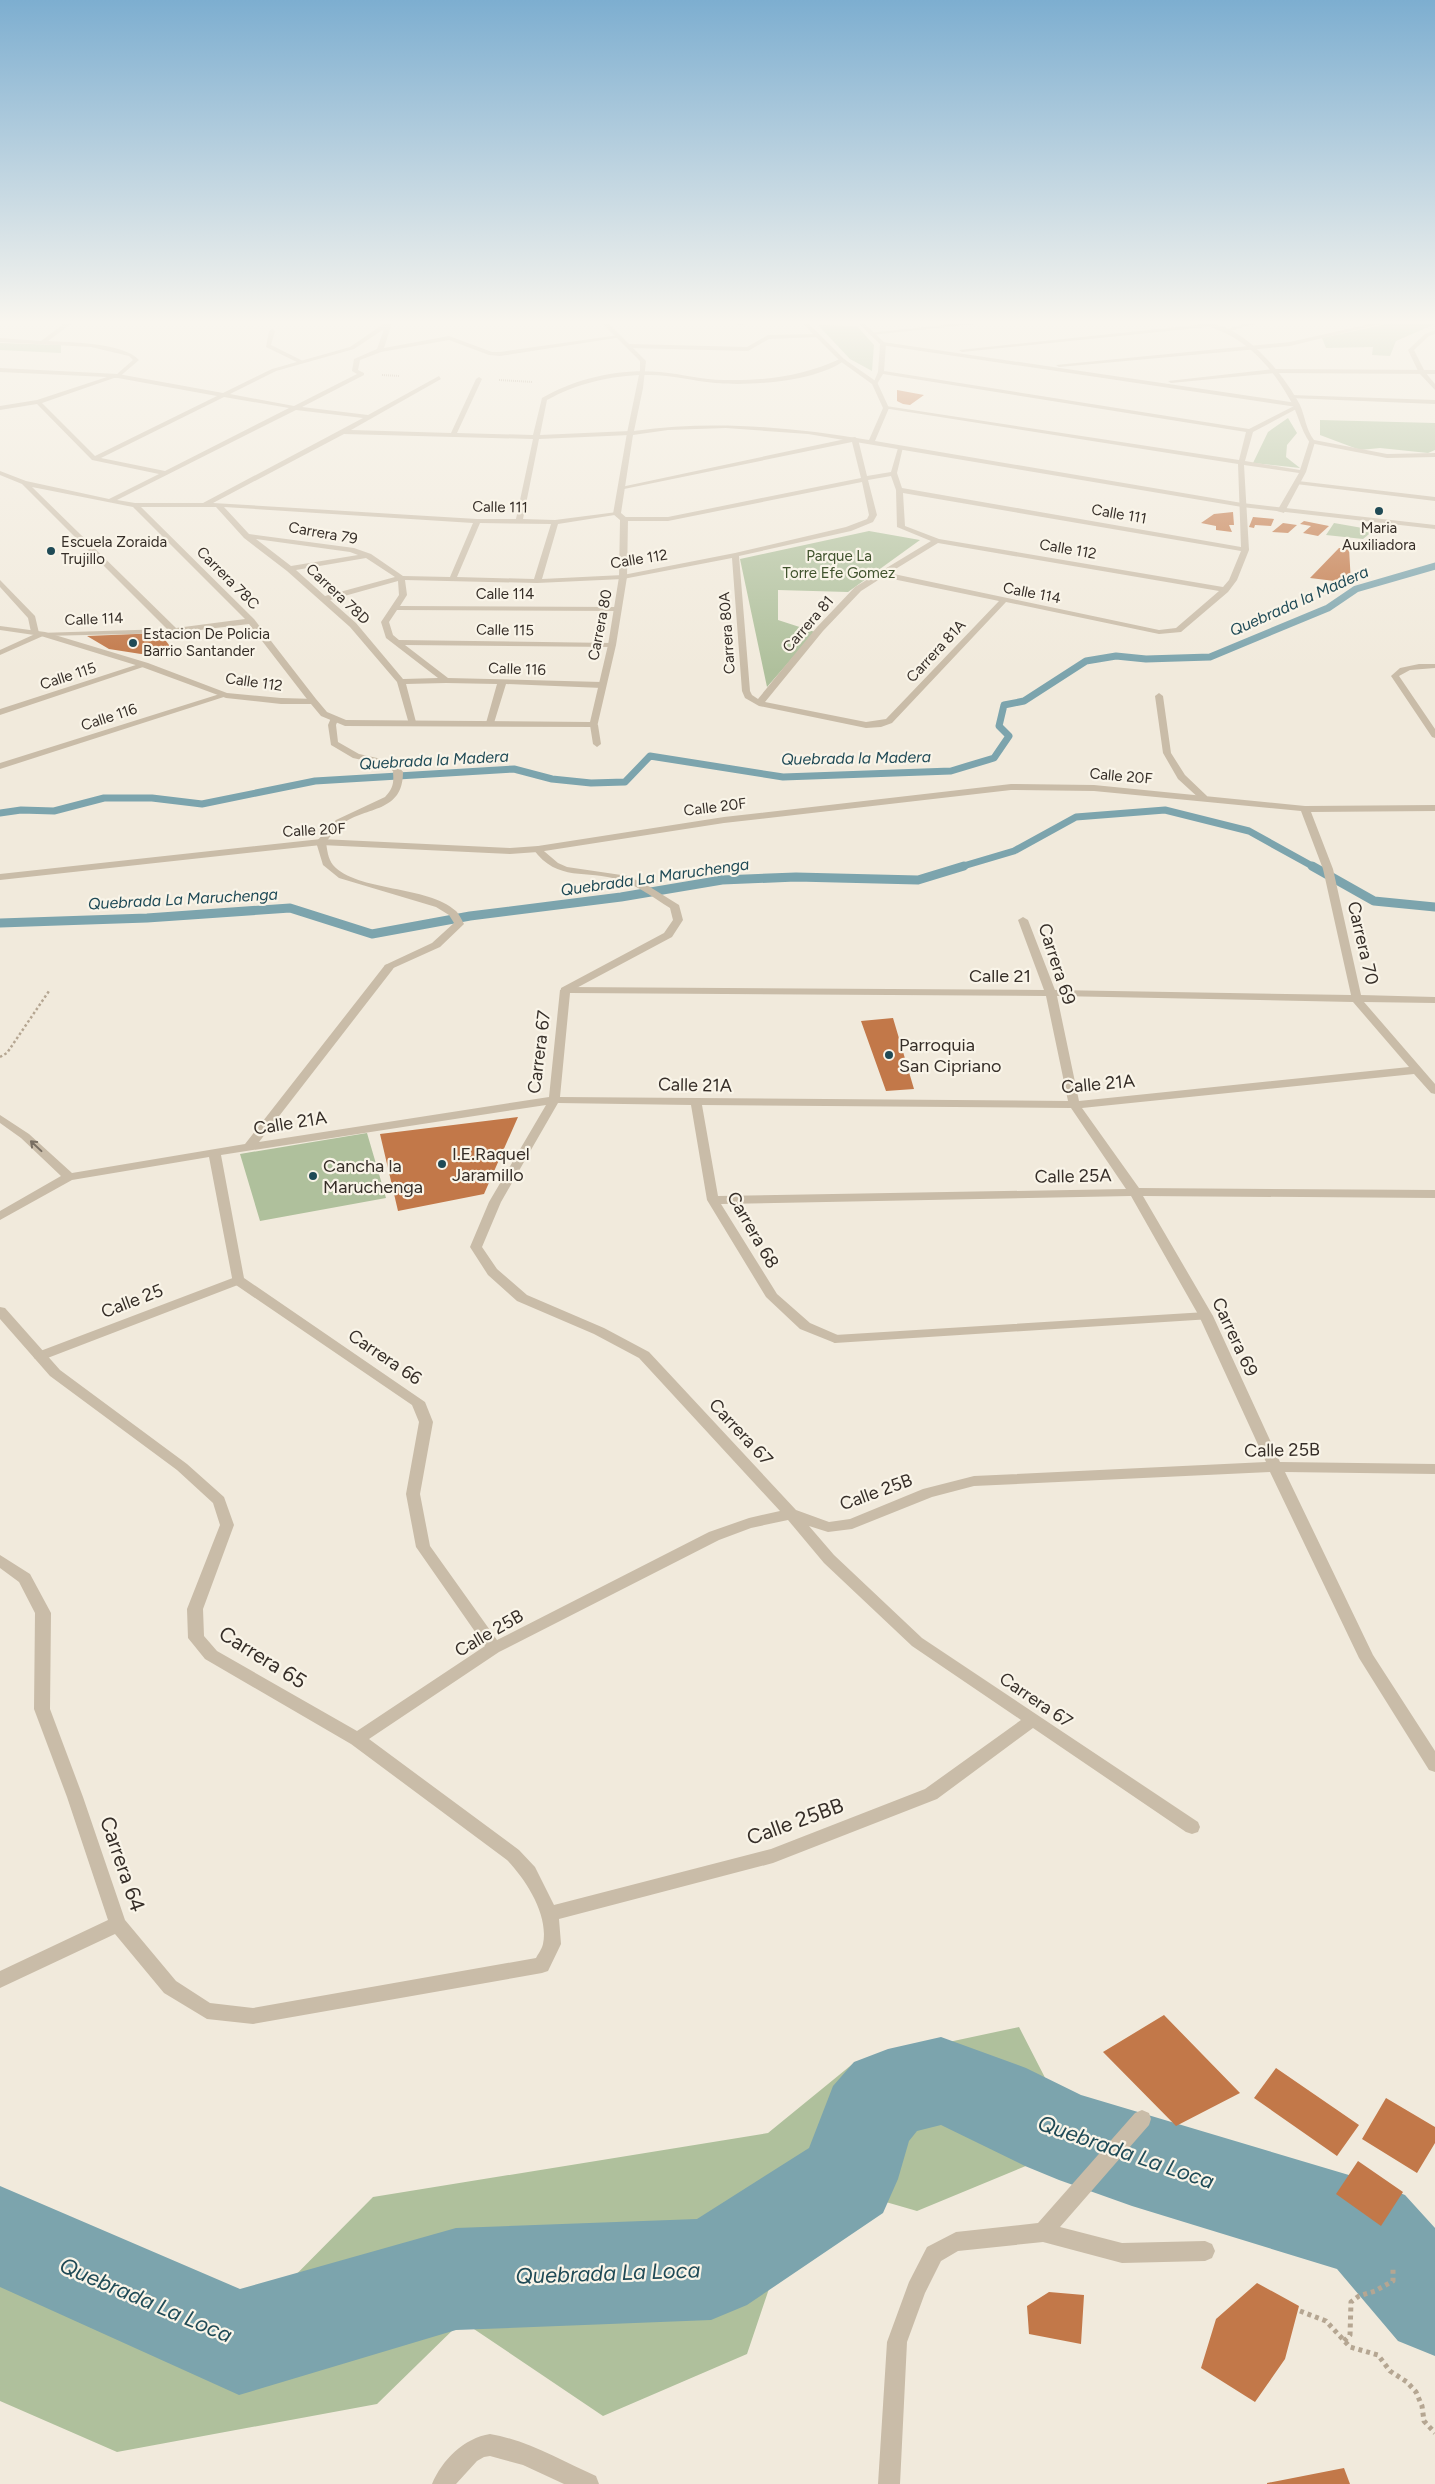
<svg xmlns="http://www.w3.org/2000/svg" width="1435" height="2484" viewBox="0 0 1435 2484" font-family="Figtree,sans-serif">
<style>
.green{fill:#afc09c}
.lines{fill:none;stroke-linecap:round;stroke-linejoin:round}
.stream-far1{stroke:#7ca4ad;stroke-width:7}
.stream{stroke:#7ca4ad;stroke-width:9}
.river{fill:#7ca4ad;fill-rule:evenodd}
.building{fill:#c27849}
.path-far2{stroke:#b5a692;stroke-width:2;stroke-dasharray:1 1;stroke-linecap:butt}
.path-far1{stroke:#b5a692;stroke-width:2.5;stroke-dasharray:2.5 2.5;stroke-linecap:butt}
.path{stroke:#b5a692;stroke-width:5;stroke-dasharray:4 4;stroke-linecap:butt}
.service{fill:#c9bca8;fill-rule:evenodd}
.pedestrian{fill:#c9bca8;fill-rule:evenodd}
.minor{fill:#c9bca8;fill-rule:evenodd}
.tertiary{fill:#c9bca8;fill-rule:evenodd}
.oneway{stroke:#786e62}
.poi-dot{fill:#1f4a56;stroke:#f9f4e8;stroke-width:2}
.labels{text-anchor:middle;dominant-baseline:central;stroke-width:4.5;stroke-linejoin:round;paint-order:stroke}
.far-street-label{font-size:15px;fill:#362e28;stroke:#f9f4e8}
.far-poi-label{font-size:15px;fill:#362e28;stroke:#f9f4e8;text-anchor:start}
.far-park-label{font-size:15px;fill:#40532d;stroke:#f9f4e8}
.far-water-label{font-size:16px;font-style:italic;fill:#1f4a56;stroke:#f9f4e8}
.street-label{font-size:18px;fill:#362e28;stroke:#f9f4e8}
.poi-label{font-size:18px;fill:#362e28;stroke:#f9f4e8;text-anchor:start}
.near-street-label{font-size:21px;fill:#362e28;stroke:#f9f4e8}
.near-water-label{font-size:22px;font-style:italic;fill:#1f4a56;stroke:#f9f4e8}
</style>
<rect width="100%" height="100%" fill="#f1eadc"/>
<path class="green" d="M1391,323L1435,324L1396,341L1390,356L1372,355L1373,347L1326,348L1322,338Z
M818,325L857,326L874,345L872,371L850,359Z
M0,343L61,345V353L0,350Z
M1288,418L1297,433L1287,445L1286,457L1300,468L1253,463L1268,432Z
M1320,420L1435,423V450L1428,453L1380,448L1360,450L1320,435Z
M1334,523L1374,530L1363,539L1326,535Z
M869,531L920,540L848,592L778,590V620L815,632L767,687L740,559Z
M367,1133L386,1198L260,1221L240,1154Z
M1019,2027L1079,2144L917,2211L806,2179L747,2354L603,2416L462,2321L377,2404L117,2452L0,2401V2188L245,2326L373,2197L768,2133L855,2062Z"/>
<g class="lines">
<path class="stream-far1" d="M0,813L21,810L54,811L104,798H152L202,804L315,781L514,769L552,779L591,783L625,782L650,756L783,777L951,771L994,758L1009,736L999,726L1004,705L1024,701L1086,661L1116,656L1146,659L1210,657L1328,608L1356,589L1435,566
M960,867L1014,851L1076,817L1165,810L1249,831L1314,867"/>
<path class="stream" d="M1312,866L1374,901L1435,907
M0,923L147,918L290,908L372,934L470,916L621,897L722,880L796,877L918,880L964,866"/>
<path class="river" d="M941,2037L1026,2068L1081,2095L1369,2181L1405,2195L1435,2228V2356L1398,2341L1337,2269L1132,2206L1059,2180L1025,2166L941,2125L917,2131L909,2141L898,2179L883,2213L747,2305L711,2320L456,2330L239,2395L0,2287V2186L240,2289L456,2228L697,2219L809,2148L833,2086L854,2062L888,2049Z"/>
</g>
<path class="building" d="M897,390L924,395L910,405L903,404L897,401Z
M1233,512L1234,525H1229L1232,532L1216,530V526L1201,523L1214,514Z
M1253,517L1274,519L1271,526L1255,525L1254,528L1249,527Z
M1304,521L1329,526L1318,536L1303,533L1311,526L1300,524Z
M1283,523L1297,525L1288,533L1272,532Z
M1339,548H1349L1351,583L1310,578Z
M160,633L172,649L141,654L109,649L87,636Z
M893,1018L914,1089L886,1091L861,1021Z
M518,1117L484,1194L398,1211L380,1134Z
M1164,2015L1240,2093L1176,2126L1103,2052Z
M1276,2068L1359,2125L1337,2156L1254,2098Z
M1386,2098L1435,2127V2143L1417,2173L1362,2139Z
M1358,2161L1403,2192L1381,2226L1336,2194Z
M1257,2283L1299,2306L1285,2359L1255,2402L1201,2368L1216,2319Z
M1049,2292L1084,2295L1081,2344L1029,2334L1027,2306Z
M1344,2468L1350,2484H1267V2483Z"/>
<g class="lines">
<path class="path-far2" d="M382,375L400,376
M499,380L533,382"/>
<path class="path-far1" d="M0,1057L7,1053L49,991"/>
<path class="path" d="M1300,2311L1326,2321L1350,2347L1378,2355L1390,2371L1407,2382L1416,2392L1422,2406L1424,2421L1435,2433
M1344,2341L1350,2335L1351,2302L1359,2296L1375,2291L1393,2281V2268"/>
<path class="service" d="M65,323H72L48,341C70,342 124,343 139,360L118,378L116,375L133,360L129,356L91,347L0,342V338L41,341Z
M272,329L275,331L271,345L303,361V363H299L266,347L269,331Z
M1298,481L1435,497V501L1296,484V482Z
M1159,693L1163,696L1171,753L1185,775L1207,796V800H1201L1178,779L1163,753L1155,696Z
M398,769L403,772C403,813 367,806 342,824C335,829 331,836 326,842C327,849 328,859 333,865C357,892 428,885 456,911C459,914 462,920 464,924L440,947L389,970L384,967L385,965L432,943L454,923L449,915L436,907L339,878L323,865L316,842L336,820L385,797C393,789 394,783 393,772Z
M538,846L558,863L567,867L628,876L650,887L679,905L683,920L672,937L569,992H561V988L664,933L673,920L670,908C654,898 638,886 620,880C586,869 558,883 533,849Z
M238,1276L244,1280L243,1283L45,1359H35L33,1356L35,1353Z
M1206,1312L1213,1316L1211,1319L835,1343L828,1339L835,1335Z"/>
<path class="pedestrian" d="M729,323H746L743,325Z
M963,323H984L871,335L868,333Z
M1215,323L1217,326L962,352L959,350Z
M1248,323H1258L1226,332L1223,330Z
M1374,323H1384L1290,346L1059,367L1056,365L1290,342Z
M817,334L819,337L769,339L748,351L630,348L627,346L630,344L747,347L768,335Z
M883,342L1297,403L1300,405L1297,407L881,345Z
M1275,369L1435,370V374L1275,373L1171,383L1168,381Z
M1292,395L1435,400V404L1290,398Z"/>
<path class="minor" d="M385,323H392L384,348L449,336L492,352H500L619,335L622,337L500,356L489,355L449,340L381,352L360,360L358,370L364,373V375L302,407L368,415L439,376L441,379L351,430L451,433L476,379L479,377L482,379L457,433L533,435L542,398C576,378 621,368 660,372C682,374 703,380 724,380C765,381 803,376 840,359L845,360C816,382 750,386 715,383C693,381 672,375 650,375C616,374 577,383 547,400L540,435L630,431L633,433L630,435L539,439L523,519L555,520L617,512L621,514L558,524L542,579L623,575L735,553L846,527L867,519L869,515L862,482L668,521H624L620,519L624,517H668L861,478L852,442L624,489L621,487L855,437L858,439L867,476L891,472L898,448L903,447L897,473L902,488L1241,547L1238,464L883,408L886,406L1239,460L1246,432L883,374L877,384H873L878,372L880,344L858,323H864L886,344L884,371L1249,429L1298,404L1300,407L1253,432L1245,461L1300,470L1309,442L1312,440L1315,442L1306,472L1284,513L1277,511L1299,473L1244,465L1249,550L1237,580L1228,592L1181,632L1159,634L1006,602L892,723L881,727L866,728L759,706L745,698L742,691L732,558L623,579L537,583L405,580L407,595L400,606L617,607L621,609L617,611L397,610L389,622L393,635L399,640L612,643L616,645L612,647L405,645L448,678L602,682L606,685L602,688L506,684L494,723L490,726L486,723L497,684L446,683L406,684L416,722L409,724L397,682L350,627L287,571L244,538L216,507H141L254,619L316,699V703H310L249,624L174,633L43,636L0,655V650L35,634L31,632L28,618L0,587V580L35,616L39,633L167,629L22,484L0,475V471L26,481L109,499L159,474L92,460L37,404L0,410V406L37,400L107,377L0,372V368L118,374L223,393L272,369L350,347ZM384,329L377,349L354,359L352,371L357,374L294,406L230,394L276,371L354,349ZM114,378H118L217,396L95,456L42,403ZM224,397L289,408L165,471L101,458ZM296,410L363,418L203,503H135L117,500ZM344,434L533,439L516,519H477L213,503ZM891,476L896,490L897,527L931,541L855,587L817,627L758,699L752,695L750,691L739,556L851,531L873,522L877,515L868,480ZM32,487L133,507L245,619L176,628ZM903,493L1241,551L1229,580L1223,587L939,539L905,526ZM224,507L473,523L450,577L403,576L371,554L354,548L249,534ZM480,523L551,524L534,579L457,577ZM256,539L350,552L358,555L291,566ZM938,543L1219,591L1176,628L1159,630L889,573ZM366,558L395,577L325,596L296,570ZM883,577L999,601L886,719L866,722L765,702L823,631L861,591ZM398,581L399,595L381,622L386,638L438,678L403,679L356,623L330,600Z
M142,663L149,665L0,715V709Z
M1419,664H1435V668L1410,670L1399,676L1435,729V738L1432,737L1391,676L1400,668Z
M223,693L230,695L0,769V763Z
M334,717L338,720L336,725L338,742L359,754L395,762L403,772L401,774H395L389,766L353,758L331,745L328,725L331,718Z
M594,722L598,725L601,744L597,747L593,744L590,725Z
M1011,784L1094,785L1305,806L1435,805V811L1311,812L1333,869L1361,995L1435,997V1003L1364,1002L1435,1084V1094L1431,1093L1414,1074L1082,1108L1139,1188L1435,1190V1198L1143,1196L1213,1316L1280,1462L1435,1464V1474L1285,1472L1373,1655L1435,1751V1772L1429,1770L1359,1658L1270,1472L974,1486L932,1497L852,1529L828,1532L809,1526L834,1555L922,1638L1198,1822L1200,1827L1198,1832L1192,1834L1186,1832L1033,1728L937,1799L773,1863L559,1919L561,1944L548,1971L542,1973L253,2024L207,2019L164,1993L115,1934L0,1988V1971L108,1920L67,1797L34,1709L35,1613L19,1582L0,1568V1555L30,1574L51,1613L50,1709L83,1797L125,1920L176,1981L210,2003L253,2008L536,1958C538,1954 542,1949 543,1944C549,1915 526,1880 507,1860L351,1744L205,1659L188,1638L187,1609L220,1525L213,1503L177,1470L50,1376L0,1319V1307L5,1308L60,1370L187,1464L224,1497L234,1525L203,1609L204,1636L217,1651L357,1731L485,1646L416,1547L406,1494L419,1422L412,1405L233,1283L209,1157L72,1180L0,1220V1211L61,1176L21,1138L0,1123V1115L29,1134L72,1173L245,1144L385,965L389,964L394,967L393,969L259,1142L549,1097L560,990L565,987L1044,990L1018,920L1023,917L1028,920L1055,990L1351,995L1323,869L1301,811L1094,791L1011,790L724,823L538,852L510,854L321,845L0,880V874L321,839L510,848L538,846L724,817ZM570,993L1046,996L1068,1101L560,1097ZM1057,996L1353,1002L1409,1067L1079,1101ZM558,1103L691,1105L707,1200L766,1297L800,1329L835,1343L842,1339L840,1336L810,1323L777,1294L721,1204L1131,1196L1199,1316L1266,1462L974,1476L923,1489L850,1519L829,1522L796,1510L649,1352L604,1328L527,1295L497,1269L482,1247L501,1202ZM546,1105L489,1202L470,1247L488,1275L517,1301L594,1334L639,1358L780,1511L749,1518L709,1532L497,1640L430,1546L420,1494L433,1422L425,1402L244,1278L221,1155ZM702,1105L1071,1108L1126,1189L718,1196ZM788,1520L824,1563L912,1646L1021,1720L925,1789L771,1849L554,1905L535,1867L519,1850L369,1739L499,1652L719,1540L751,1528Z
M1142,2110L1149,2113L1151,2119L1149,2125L1060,2227L1122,2243L1205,2241L1212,2244L1215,2251L1212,2258L1205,2261L1122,2263L1043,2242L958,2251L941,2261L925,2293L907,2342L900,2484H878L887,2342L909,2282L927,2247L956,2232L1038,2223L1135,2113Z
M490,2434C527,2440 562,2461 596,2476L599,2484H564L523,2465L490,2456L484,2457L477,2461L456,2484H432C442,2460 464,2438 490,2434Z"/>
<path class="tertiary" d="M602,323H608L646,361L643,388L634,431C713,420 790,427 869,440L883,408L872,384L840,361L802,323H808L844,359L877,382L889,408L875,441L1242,503L1435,525V529L1242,507L808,434L726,428L668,430L633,435L621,513L628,519L627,577L616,645L597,727L345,726L321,716L311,704H281L226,698L142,667L41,636L0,630V626L45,632L148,663L227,693L281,698L316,699L327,712L346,720L590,722L608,645L619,577L620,520L613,514L627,433L640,370V361Z
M1203,323C1242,322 1283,373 1300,405C1305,416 1306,430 1314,440L1387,454L1435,453V457L1387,458L1310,443C1300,429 1298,412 1289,398C1275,373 1256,350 1231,336C1222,331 1211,328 1203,323Z
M1435,330V334L1429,336L1414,350L1425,372L1435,384V390L1419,373L1408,350L1425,334Z"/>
</g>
<defs><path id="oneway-shaft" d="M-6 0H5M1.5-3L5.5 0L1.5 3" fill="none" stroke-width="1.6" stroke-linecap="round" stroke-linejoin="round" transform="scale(1.25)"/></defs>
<use class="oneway" href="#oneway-shaft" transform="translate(36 1146) rotate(-137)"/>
<linearGradient id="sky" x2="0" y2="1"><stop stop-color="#7daed0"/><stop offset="0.48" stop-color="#f9f6ef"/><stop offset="1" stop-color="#f9f6ef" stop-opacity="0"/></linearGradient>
<rect width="1435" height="671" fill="url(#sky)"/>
<g class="poi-dot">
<circle cx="1379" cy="511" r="5"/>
<circle cx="51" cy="551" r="5"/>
<circle cx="133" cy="643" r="5"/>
<circle cx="889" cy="1055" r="5"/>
<circle cx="442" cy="1164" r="5"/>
<circle cx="313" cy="1176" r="5"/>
</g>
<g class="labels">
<g class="far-street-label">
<text transform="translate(500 507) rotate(1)">Calle 111</text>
<text transform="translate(1119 514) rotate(10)">Calle 111</text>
<text transform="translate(323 533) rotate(10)">Carrera 79</text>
<text transform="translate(1068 549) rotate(10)">Calle 112</text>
<text transform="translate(639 559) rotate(-9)">Calle 112</text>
<text transform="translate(228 578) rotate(45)">Carrera 78C</text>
<text transform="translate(1032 593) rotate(11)">Calle 114</text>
<text transform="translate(338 594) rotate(43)">Carrera 78D</text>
<text x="505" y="594">Calle 114</text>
<text transform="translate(94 619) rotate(-2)">Calle 114</text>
<text transform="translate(808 624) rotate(-49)">Carrera 81</text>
<text transform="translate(600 625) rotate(-79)">Carrera 80</text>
<text transform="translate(505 630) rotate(1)">Calle 115</text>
<text transform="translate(727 633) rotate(-94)">Carrera 80A</text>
<text transform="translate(936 651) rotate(-47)">Carrera 81A</text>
<text transform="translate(517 669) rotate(2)">Calle 116</text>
<text transform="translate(68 676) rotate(-18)">Calle 115</text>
<text transform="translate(254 682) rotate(8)">Calle 112</text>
<text transform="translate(109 717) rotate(-18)">Calle 116</text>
<text transform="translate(1121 776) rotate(5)">Calle 20F</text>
<text transform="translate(715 807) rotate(-7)">Calle 20F</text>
<text transform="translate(314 830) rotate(-3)">Calle 20F</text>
</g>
<g class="far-poi-label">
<text x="1379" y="528" text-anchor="middle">Maria<tspan x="1379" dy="17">Auxiliadora</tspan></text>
<text x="61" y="542">Escuela Zoraida<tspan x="61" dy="17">Trujillo</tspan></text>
<text x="143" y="634">Estacion De Policia<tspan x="143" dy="17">Barrio Santander</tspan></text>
</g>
<g class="far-park-label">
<text x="839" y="556">Parque La<tspan x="839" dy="17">Torre Efe Gomez</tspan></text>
</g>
<g class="far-water-label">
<text transform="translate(1299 601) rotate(-24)">Quebrada la Madera</text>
<text transform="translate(856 758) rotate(-1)">Quebrada la Madera</text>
<text transform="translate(434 760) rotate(-3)">Quebrada la Madera</text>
<text transform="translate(655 877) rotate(-8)">Quebrada La Maruchenga</text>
<text transform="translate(183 899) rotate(-3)">Quebrada La Maruchenga</text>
</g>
<g class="street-label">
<text transform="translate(1363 943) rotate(77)">Carrera 70</text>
<text transform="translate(1057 964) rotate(72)">Carrera 69</text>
<text x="1000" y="976">Calle 21</text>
<text transform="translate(539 1052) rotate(-83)">Carrera 67</text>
<text transform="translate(1098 1084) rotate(-5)">Calle 21A</text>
<text transform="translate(695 1085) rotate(1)">Calle 21A</text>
<text transform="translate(290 1123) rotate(-9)">Calle 21A</text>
<text transform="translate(1073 1176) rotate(-1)">Calle 25A</text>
<text transform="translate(753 1230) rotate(60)">Carrera 68</text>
<text transform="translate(132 1301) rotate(-21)">Calle 25</text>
<text transform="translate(1235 1337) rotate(65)">Carrera 69</text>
<text transform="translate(385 1357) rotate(34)">Carrera 66</text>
<text transform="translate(741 1432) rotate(47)">Carrera 67</text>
<text transform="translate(1282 1450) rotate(-1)">Calle 25B</text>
<text transform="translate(876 1492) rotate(-20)">Calle 25B</text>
<text transform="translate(489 1633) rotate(-30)">Calle 25B</text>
<text transform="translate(1036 1700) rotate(34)">Carrera 67</text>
</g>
<g class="poi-label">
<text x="899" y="1045">Parroquia<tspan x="899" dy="21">San Cipriano</tspan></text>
<text x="452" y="1154">I.E.Raquel<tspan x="452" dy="21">Jaramillo</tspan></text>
<text x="323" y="1166">Cancha la<tspan x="323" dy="21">Maruchenga</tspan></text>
</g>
<g class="near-street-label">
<text transform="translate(263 1657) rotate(32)">Carrera 65</text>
<text transform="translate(795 1821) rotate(-20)">Calle 25BB</text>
<text transform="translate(123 1864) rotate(71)">Carrera 64</text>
</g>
<g class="near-water-label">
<text transform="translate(1126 2152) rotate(19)">Quebrada La Loca</text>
<text transform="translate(608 2273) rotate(-2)">Quebrada La Loca</text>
<text transform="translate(146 2300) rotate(23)">Quebrada La Loca</text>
</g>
</g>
</svg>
